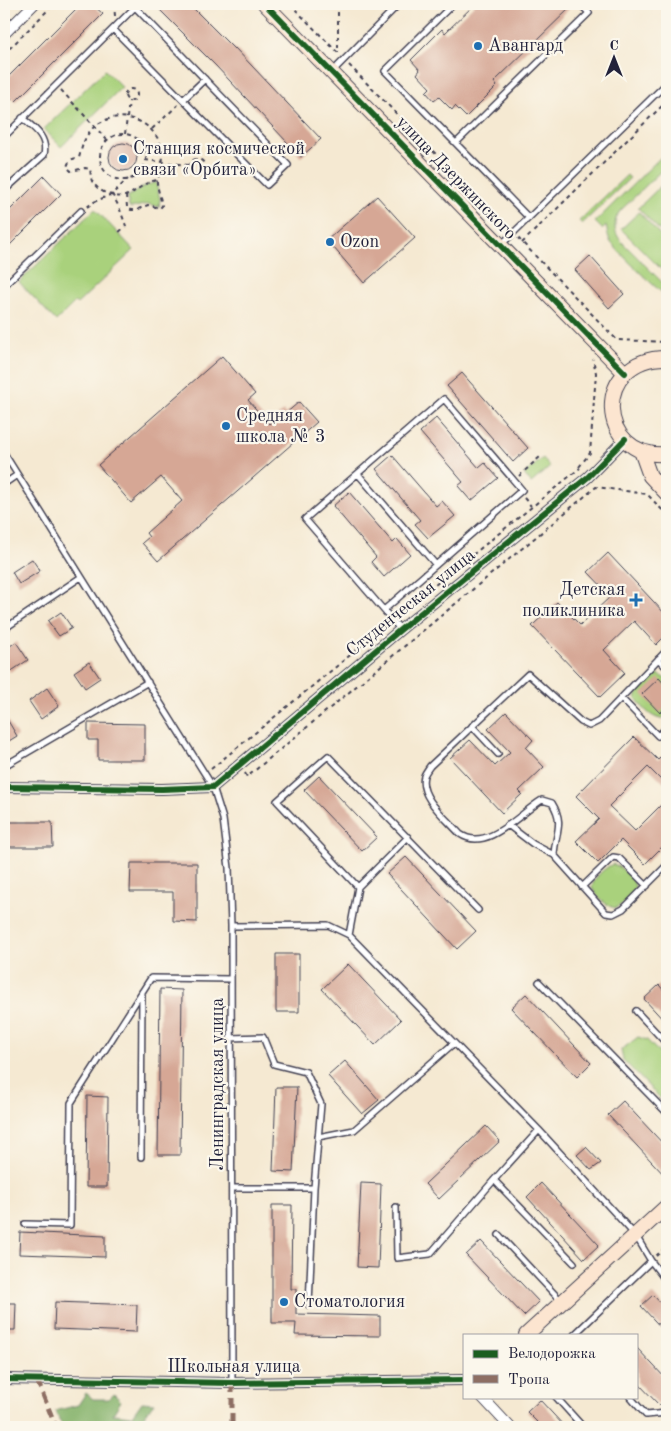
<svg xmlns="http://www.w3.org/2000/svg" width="671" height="1431" viewBox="0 0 671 1431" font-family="'Old Standard TT',serif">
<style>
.green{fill:#a9d17c;stroke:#667a5c}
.forest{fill:#86b36c;stroke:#546a54}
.building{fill:#d6a795}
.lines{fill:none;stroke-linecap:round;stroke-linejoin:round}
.lane-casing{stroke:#424052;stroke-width:8}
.street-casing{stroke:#424052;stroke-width:12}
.secondary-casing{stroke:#424052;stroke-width:16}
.path{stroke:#424052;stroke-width:2;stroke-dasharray:4 4;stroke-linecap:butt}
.lane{stroke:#fff;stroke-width:5}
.street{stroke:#fff;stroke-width:10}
.secondary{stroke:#fce5d0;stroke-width:14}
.quiet{stroke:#8d6e63;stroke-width:5;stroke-dasharray:10 5;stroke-linecap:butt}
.cycleway-casing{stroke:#fbf7ec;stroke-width:9}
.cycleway{stroke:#1b5e20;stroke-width:6}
.poi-dot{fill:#1f6fb2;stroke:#fbf7ec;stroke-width:2}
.labels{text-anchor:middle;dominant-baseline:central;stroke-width:4.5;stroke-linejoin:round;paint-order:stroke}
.poi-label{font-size:18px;fill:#22223b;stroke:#fbf7ec;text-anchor:start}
.street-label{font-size:18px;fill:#22223b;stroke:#fbf7ec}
</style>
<rect width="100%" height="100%" fill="#fbf7ec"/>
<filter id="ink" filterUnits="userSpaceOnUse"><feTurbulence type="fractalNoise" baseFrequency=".02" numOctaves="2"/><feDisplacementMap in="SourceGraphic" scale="10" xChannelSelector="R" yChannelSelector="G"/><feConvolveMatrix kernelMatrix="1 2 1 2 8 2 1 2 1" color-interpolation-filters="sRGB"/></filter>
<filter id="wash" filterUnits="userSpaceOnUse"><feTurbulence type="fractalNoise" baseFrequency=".0096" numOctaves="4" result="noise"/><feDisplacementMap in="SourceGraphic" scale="20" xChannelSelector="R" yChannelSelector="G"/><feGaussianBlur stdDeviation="1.12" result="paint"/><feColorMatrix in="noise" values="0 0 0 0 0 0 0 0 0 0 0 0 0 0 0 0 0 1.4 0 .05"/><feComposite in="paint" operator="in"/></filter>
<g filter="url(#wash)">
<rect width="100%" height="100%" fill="#f5e9d2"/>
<path class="green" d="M105,70L122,87L61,147L44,129Z
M667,151V165L620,211C613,221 613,231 621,241L667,287V296C658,291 616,250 610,241C608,236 607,231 606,225L602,229L595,222Z
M627,175L630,178L582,224L579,221Z
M667,180V238L638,208Z
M156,182L160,199L159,207L148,204L131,208L129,207L127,197L145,186Z
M95,209L134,250L77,304L75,302L56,321L19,282Z
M639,212L666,241L667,275L621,229Z
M543,458L550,467L531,483L524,474Z
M658,674L667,680V714L661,719C650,717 642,707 636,698C638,688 649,678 658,674Z
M613,864C619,866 625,871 629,875C643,890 630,900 616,908C606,907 597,896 592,888C593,878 604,868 613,864Z
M638,1037L647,1040L667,1061V1105L623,1060L621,1050Z"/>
<path class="forest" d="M86,1393L93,1399H109L114,1394L121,1401L113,1414L132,1416L142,1402L154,1403L140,1421L144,1427H63L55,1411L78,1405Z"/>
<g id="blocks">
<path class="building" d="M81,4H92L103,14L15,102L4,91V81Z
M154,4H189L234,49L235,48L321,139L301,157L216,66Z
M475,4H574L494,82L497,86L466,117L455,106L452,110L439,97L434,101L426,92L430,88L417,74L420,70L411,60L442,29L445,33Z
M109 157a14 14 0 1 1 28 0a14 14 0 1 1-28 0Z
M44,176L61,194L4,251V216Z
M377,196L415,238L364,283L327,240Z
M590,256L624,294L609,308L575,270Z
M222,356L255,394L248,400L269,424L283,411L285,414L299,402L317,422L158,561L142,543L149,537L146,533L182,501L161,477L131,503L98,465Z
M462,373L528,448L513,462L447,386Z
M436,418L479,468L485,463L498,478L471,501L458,486L463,482L420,432Z
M392,455L436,506L442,501L455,516L428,538L415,524L420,520L376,469Z
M349,492L393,543L397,539L410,554L384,577L371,562L376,557L333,506Z
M608,553L667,616V634L656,645L634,621L604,650L625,673L600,697L532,626L557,602L580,625L611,596L588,572Z
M32,559L40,571L19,584L12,572Z
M61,612L72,628L59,636L48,621Z
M16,642L28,660L10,672L4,663V650Z
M89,662L100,678L85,688L74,672Z
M659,678L667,687V706L660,713L642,694Z
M47,688L59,706L41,719L29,701Z
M506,712L533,740L526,748L544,767L519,791L522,794L502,813L450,758L470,740L495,766L510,752L488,729Z
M4,714L17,736L4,744Z
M88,723L145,724V760H98V740H88Z
M634,737L658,760L667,751V786L648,767L609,806L635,831L667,799V842L645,864L621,840L598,863L576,841L599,819L576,796Z
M319,776L377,837L362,851L304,790Z
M9,822H52L53,847H9Z
M406,857L476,931L457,949L387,874Z
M131,863H197V922L173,921V892H130Z
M276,954H299V1012H276Z
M348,964L401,1020L375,1045L322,989Z
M659,985L667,994V1024L644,999Z
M160,989L182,990L180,1155H158Z
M526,994L591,1063L577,1077L511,1008Z
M345,1061L379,1100L362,1114L328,1076Z
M276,1087H297L293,1172L273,1171Z
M87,1096L108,1097L107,1187H86Z
M623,1101L667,1148V1178L608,1115Z
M486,1126L500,1141L439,1199L425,1184Z
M586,1147L601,1163L591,1170L577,1155Z
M361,1183L381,1184L378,1268L357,1267Z
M541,1183L599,1245L584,1259L527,1197Z
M272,1205H292L291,1289H296V1314L380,1316V1336L295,1335L296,1323H272Z
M20,1232L105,1236V1257L19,1254Z
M481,1241L539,1302L524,1316L466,1255Z
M653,1295L667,1310V1334L641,1306Z
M55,1302L137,1305L136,1332L54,1329Z
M4,1303H16L15,1330H4Z
M637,1348L667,1380V1399L660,1406L637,1382Z
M540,1400L565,1427H542L527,1412Z"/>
</g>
</g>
<g filter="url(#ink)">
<use href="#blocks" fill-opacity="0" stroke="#424052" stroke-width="1"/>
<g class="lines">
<defs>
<path id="lane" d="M453,4L385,71L529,218
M332,72L399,4
M183,100L205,79
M4,137L135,7L288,165L267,185L113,29
M456,143L589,13L580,4
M4,191L44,155C48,137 34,128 22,118
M501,245L667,83
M4,286L81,211
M4,453L213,787L223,819L229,868L231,926L232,1383
M358,474L436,565
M4,484L17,475
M384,610L522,490L444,399L305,519L400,629
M4,629L81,577
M667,650L599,721L589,726L581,722L528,674L430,766C428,769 425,773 424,776C418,797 448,820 460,834C487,853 520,813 542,800L552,803C565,824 555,833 554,855L606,913L613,914L623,909L667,865
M658,659L667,668
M621,698L658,736L667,727
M472,726L498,754
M4,766L148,682
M508,825L533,844L554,855
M358,887L408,837
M582,887L613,857L619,858L647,886
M231,926L328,925L349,935L539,1130L636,1236L651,1261L667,1282
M349,935L358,887L277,801L328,756L478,910
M539,982L667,1113
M636,1011L667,1044
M230,1038L263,1037L274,1064L306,1072L321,1104L314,1188H232
M318,1137L354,1130L454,1043
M141,1157L142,992
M494,1180L574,1263
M396,1207L397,1258L430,1254L494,1180L539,1130
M25,1224L70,1225L71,1103L151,978L231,979
M499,1235L562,1302
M309,1305L314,1188
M574,1335L651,1261
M556,1397L583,1427
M630,1397L646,1415L667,1413"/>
<path id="street" d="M4,34L34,4
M4,787L162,789L213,787L400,630L588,477L625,439
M4,1379L232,1383L465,1380
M482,1397L510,1427"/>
<path id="secondary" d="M265,4L625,373
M667,358C591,357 596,460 667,454
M641,451L650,476L667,494
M526,1335L667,1206"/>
</defs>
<use href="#lane" class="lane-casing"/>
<use href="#street" class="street-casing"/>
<use href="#secondary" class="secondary-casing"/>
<path class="path" d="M114,4L115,16
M290,4L339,54
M338,4V53
M4,12L12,4
M4,54L54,4
M349,65L508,228
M125 95a6 6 0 1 1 12 0a6 6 0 1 1-12 0Z
M61,90L107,140
M152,129L178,105
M125,134L129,101
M100 157a23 23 0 1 1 46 0a23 23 0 1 1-46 0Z
M189 167a8 8 0 1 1 16 0a8 8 0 1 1-16 0Z
M145,160L188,165
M112,194L119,207L126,226L118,233
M126,195L127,207L131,210H136L148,205L160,208L162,206C161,199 156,185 157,179C158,177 160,175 160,172C163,164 164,154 161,146C152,118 116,108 94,127C85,135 82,146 79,158C72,158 69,160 67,167L71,171L85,168L90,169C91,173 90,177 92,181C98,192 116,200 128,195C138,190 145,182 157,180
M87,207L94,202L112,194L128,179
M518,238L617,340L667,342
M522,243L667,101
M579,467L590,453L596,373L593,359
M519,476L541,456
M524,498L531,506
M398,615L580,468
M211,769L387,625
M245,773L247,777L596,487L647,494L667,515
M656,1256L667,1246"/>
<use href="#lane" class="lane"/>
<use href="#street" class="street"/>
<use href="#secondary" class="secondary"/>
<path class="quiet" d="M37,1380L56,1427
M232,1383V1427"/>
<defs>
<path id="cycleway" d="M265,4L625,373
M4,787L162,789L213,787L400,630L588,477L625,439
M4,1379L232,1383L465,1380"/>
</defs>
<use href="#cycleway" class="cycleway-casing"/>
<use href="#cycleway" class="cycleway"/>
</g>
</g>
<g class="poi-dot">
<circle cx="478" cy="46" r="5"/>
<circle cx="123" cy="159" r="5"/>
<circle cx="330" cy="242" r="5"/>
<circle cx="226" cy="426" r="5"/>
<path d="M633.5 592.5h5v5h5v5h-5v5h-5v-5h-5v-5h5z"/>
<circle cx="284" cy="1302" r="5"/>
</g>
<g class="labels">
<g class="poi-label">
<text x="488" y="46">Авангард</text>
<text x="133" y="149">Станция космической<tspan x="133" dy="21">связи «Орбита»</tspan></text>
<text x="340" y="242">Ozon</text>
<text x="236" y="416">Средняя<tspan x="236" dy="21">школа № 3</tspan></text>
<text x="625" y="590" text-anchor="end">Детская<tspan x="625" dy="21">поликлиника</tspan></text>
<text x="294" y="1302">Стоматология</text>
</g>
<g class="street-label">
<text transform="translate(456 178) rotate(46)">улица Дзержинского</text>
<text transform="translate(411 603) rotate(-39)">Студенческая улица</text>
<text transform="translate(218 1084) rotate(-90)">Ленинградская улица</text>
<text x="234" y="1367">Школьная улица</text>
</g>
</g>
<rect width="671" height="1431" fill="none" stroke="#fbf7ec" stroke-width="20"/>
<rect x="463" y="1334" width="175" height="65" fill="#fbf7ec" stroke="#a4a2a5"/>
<rect x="473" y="1350" width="25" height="8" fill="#1b5e20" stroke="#a4a2a5"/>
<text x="508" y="1358" font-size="15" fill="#22223b">Велодорожка</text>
<rect x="473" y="1375" width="25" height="8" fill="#8d6e63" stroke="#a4a2a5"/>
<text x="508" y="1384" font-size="15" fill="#22223b">Тропа</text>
<g transform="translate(614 58)" stroke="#fbf7ec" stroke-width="4" paint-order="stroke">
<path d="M0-4L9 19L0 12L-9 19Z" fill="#22223b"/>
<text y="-8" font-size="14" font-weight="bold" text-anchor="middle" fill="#22223b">С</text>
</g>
</svg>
